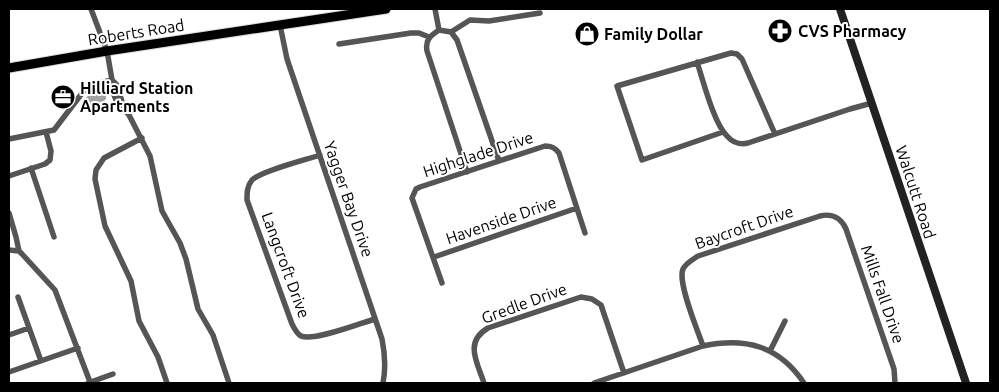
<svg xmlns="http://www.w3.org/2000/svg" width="999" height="392" viewBox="0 0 999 392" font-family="Ubuntu,sans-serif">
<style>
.water{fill:#a3a3a3}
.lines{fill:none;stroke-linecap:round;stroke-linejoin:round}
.primary-casing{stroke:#dbdbdb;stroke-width:11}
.street{stroke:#555;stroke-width:5.5}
.secondary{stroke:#222;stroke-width:8}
.primary{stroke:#000;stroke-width:9}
.labels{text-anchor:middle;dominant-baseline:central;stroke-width:4;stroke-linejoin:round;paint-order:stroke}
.poi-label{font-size:16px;font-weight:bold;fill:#000;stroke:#fff;text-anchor:start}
.street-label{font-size:16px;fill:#000;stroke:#fff}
</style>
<rect width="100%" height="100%" fill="#fff"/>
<path class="water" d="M98,88L106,91V99L96,109L89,112L84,108L82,103L90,93Z"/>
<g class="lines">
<defs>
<path id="primary" d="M9,68L107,51L386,9"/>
</defs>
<use href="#primary" class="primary-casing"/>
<path class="street" d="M91,9L107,51L112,80V90L116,100L129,115L150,156L162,211L180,243L186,259L198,309L213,335L229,383
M435,9L439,30C430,36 425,40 427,51L467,172
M280,25L287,59L382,339C385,354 386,368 383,383
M439,30L451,32L457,40L499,161
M451,32L470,20L489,21L540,13
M339,44L411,33H419L429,37
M697,62C703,80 714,124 727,136C733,143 739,145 748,143L850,109L872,103
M112,80L117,85L123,105
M723,132L642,160L617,86L731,53L737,54L742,59L775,134
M142,138L104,158L96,170L95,179L105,226L131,281L139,321L158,357L167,383
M9,139L54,130L83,92L95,84L112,80
M320,155C305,160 261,171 252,180C247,186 247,193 247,200L292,324C294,328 297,334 301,336C313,342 361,323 375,319
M31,168L54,237
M9,176L45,164L50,160L51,151L46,132
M9,213L16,237L19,251
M9,250L19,251L22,254L55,290L90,382
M434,257L577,208
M442,283L412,198L416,189L420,187L545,146C552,146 555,148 559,153L585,233
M18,297L41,361
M9,335L29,328
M703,346C698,331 677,282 683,269C686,263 692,260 698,256L820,216C832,213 841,218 846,229L894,369L895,383
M770,351L785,321
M9,372L78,348
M88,383L113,374
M484,383C477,362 464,342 488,328L581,297L592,299L601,305L624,373
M594,383L703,346C746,337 779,346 804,383"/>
<path class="secondary" d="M840,9L966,383"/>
<use href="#primary" class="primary"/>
</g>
<defs>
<symbol id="pharmacy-disc" viewBox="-11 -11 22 22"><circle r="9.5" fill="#000" stroke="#fff"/><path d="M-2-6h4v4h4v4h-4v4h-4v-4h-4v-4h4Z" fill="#fff"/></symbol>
<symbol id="shop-disc" viewBox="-11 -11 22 22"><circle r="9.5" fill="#000" stroke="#fff"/><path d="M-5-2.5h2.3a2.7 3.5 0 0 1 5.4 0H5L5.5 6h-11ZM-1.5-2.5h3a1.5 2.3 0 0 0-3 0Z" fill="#fff"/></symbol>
<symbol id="office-disc" viewBox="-11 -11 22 22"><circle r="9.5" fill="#000" stroke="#fff"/><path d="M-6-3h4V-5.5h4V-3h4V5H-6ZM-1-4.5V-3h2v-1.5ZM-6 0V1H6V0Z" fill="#fff"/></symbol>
</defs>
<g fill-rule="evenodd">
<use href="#pharmacy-disc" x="766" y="17" width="28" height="28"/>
<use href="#shop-disc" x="573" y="20" width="28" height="28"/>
<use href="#office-disc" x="49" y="83" width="28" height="28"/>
</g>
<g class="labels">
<g class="poi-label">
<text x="798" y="31">CVS Pharmacy</text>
<text x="604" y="34">Family Dollar</text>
<text x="80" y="88">Hilliard Station<tspan x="80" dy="18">Apartments</tspan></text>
</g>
<g class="street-label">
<text transform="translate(136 32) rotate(-9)">Roberts Road</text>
<text transform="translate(478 154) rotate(-18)">Highglade Drive</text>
<text transform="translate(916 192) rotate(72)">Walcutt Road</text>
<text transform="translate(349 199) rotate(71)">Yagger Bay Drive</text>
<text transform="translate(501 220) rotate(-19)">Havenside Drive</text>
<text transform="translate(744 227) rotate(-19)">Baycroft Drive</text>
<text transform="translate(286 265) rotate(70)">Langcroft Drive</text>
<text transform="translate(883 294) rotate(71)">Mills Fall Drive</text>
<text transform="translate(524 303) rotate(-20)">Gredle Drive</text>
</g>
</g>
<rect width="999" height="392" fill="none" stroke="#000000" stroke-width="20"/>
</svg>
